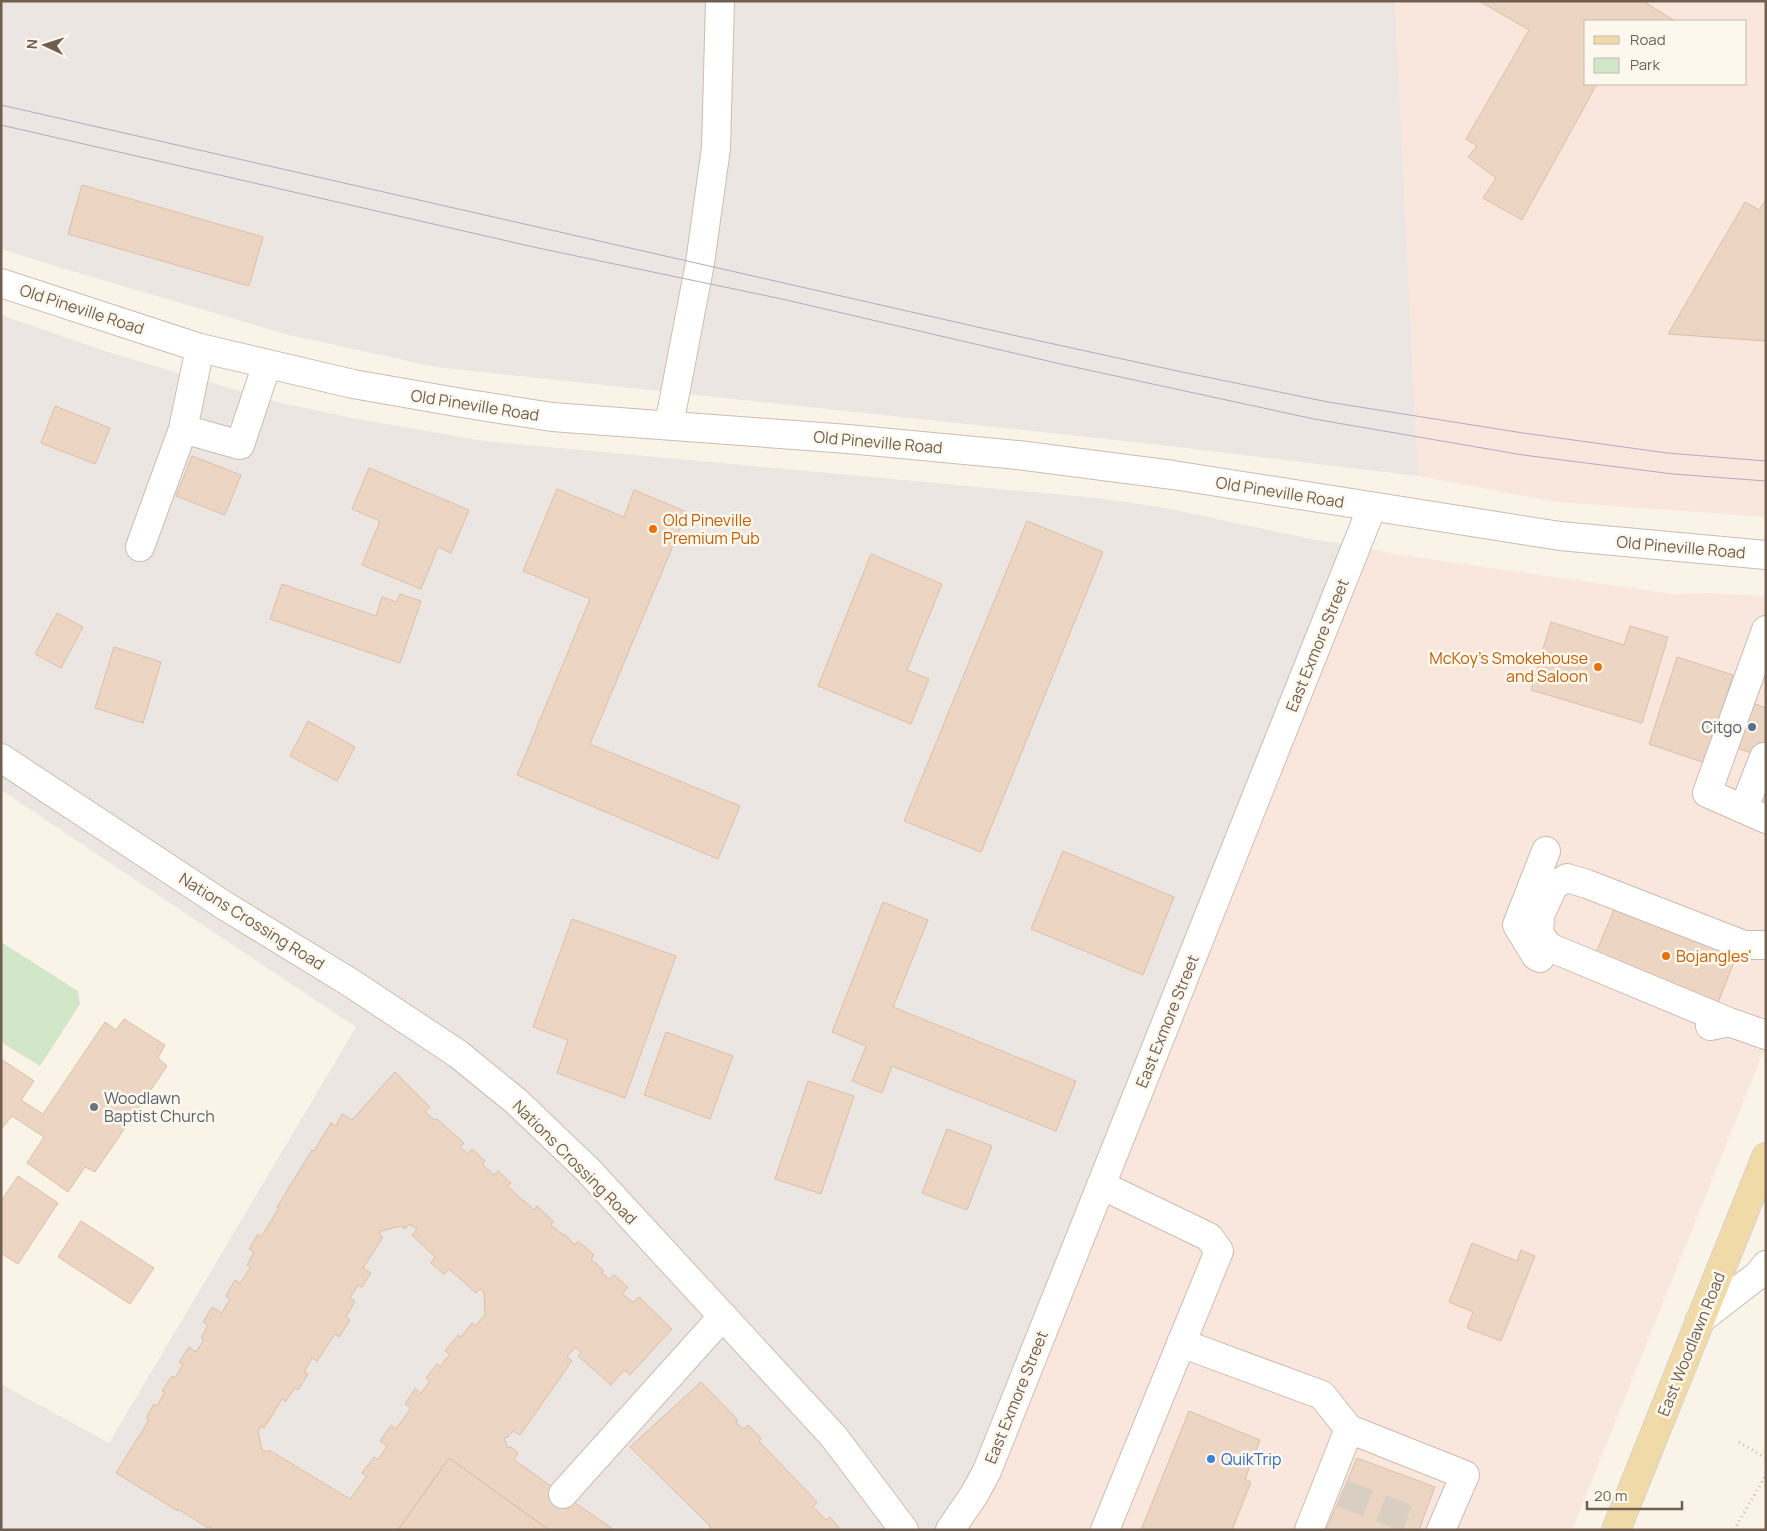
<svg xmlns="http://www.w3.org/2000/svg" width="1767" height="1531" viewBox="0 0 1767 1531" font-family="Manrope,sans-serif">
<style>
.commercial{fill:#f9e7dd;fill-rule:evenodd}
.industrial{fill:#ebe6e1}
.green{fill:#d2e6c8}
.building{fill:#ecd6c3;stroke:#dcbfa5;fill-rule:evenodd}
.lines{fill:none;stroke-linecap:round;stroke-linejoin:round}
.minor-tunnel{stroke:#d8cec2;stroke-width:28;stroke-dasharray:28 14;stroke-linecap:butt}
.minor-casing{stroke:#cbbdaf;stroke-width:30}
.major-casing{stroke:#d7d2ce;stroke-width:30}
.path{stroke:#d1baa6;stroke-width:3;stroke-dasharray:1 4;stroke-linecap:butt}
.minor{stroke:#fff;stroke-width:28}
.major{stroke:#f0dba8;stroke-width:28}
.tram{stroke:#b8a7c2;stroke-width:1}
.food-dot{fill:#e8710a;stroke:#fdf8ee;stroke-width:2}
.service-dot{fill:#5c6f8a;stroke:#fdf8ee;stroke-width:2}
.worship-dot{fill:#6b7280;stroke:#fdf8ee;stroke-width:2}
.shop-dot{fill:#3f7fe0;stroke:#fdf8ee;stroke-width:2}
.labels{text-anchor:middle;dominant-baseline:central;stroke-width:5;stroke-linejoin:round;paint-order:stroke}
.street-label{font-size:16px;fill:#715e4f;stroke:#fdf8ee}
.food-label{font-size:16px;fill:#c56008;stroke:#fdf8ee;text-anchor:start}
.service-label{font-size:16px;fill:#4e5e75;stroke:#fdf8ee;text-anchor:end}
.worship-label{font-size:16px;fill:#5b616d;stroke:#fdf8ee;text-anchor:start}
.shop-label{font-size:16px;fill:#366cbe;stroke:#fdf8ee;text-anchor:start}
</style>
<rect width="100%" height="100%" fill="#faf4e8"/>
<path class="commercial" d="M1395,1H1766V517L1556,502L1418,476ZM1586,21H1746V84H1586Z
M1364,547L1394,554L1673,594L1707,593L1766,596V1045L1572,1530H957Z"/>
<path class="industrial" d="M1,1H1395L1418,476L1152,444L436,367L289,335L65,269L1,249Z
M1,315L111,353L277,402L362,420L485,441L1097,498L1166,508L1311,539L1364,547L957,1530H1V1384L109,1443L356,1027L1,790Z"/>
<path class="green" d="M1,942L78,991L80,1004L40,1066L1,1042Z"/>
<path class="building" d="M1479,1H1647L1646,3L1675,21H1586V84H1597L1522,220L1483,198L1496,178L1468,157L1477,146L1466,139L1529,30Z
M82,185L263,237L249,286L68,234Z
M1766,199V341L1668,334L1745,202L1759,210Z
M55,406L110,428L95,464L41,443Z
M192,456L241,475L225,515L176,496Z
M369,468L469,510L451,553L438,547L421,589L362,565L380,521L352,509Z
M557,489L624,517L634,490L687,512L590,744L740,806L718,859L517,775L590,599L523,571Z
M1027,521L1103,552L981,852L904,821Z
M871,554L942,584L907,670L929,679L911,724L818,686Z
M282,584L376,616L382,597L397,602L400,594L421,601L400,663L270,619Z
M57,613L83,627L61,668L35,654Z
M1551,622L1624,645L1630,626L1668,637L1642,723L1531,690Z
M114,647L161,662L143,723L95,708Z
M1677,657L1733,675L1705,763L1649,744Z
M1747,701L1766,708V758L1731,746Z
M308,721L355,747L337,781L290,756Z
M1063,851L1174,897L1143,975L1031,929Z
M883,902L928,920L893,1007L1076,1081L1056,1131L892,1066L882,1093L852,1081L866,1046L832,1032Z
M1615,907L1736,957L1717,1005L1595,955Z
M572,919L676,956L625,1098L557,1073L568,1040L533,1027Z
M124,1019L165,1045L158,1058L167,1066L95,1172L85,1167L68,1192L27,1163L44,1137L12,1116L1,1129V1059L34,1081L21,1100L43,1114L105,1022L116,1030Z
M666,1032L733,1056L710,1119L644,1095Z
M395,1072L430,1107L425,1112L435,1120L437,1119L464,1143L460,1147L468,1154L472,1149L485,1161L482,1164L494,1175L498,1171L511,1183L507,1186L534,1210L537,1206L553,1221L551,1225L563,1235L564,1234L575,1245L578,1241L594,1255L591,1259L604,1271L602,1273L609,1279L614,1275L628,1287L622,1294L633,1302L639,1297L672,1329L630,1375L624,1370L611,1385L578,1356L581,1352L575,1347L567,1357L572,1361L520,1435L513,1431L508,1437L504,1438L508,1448L511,1447L518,1453L514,1460L614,1530H549L449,1458L398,1530H215L210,1527L208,1528L178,1509V1511L116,1473L149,1420L146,1418L154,1404L157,1406L165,1392L162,1391L172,1376L175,1378L183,1364L179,1362L189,1347L196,1352L204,1340L201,1338L208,1325L203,1322L212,1307L222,1313L230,1299L226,1296L235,1280L240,1283L251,1267L247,1265L254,1252L249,1249L258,1234L261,1237L279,1208L277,1207L312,1150L314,1151L331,1123L336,1126L342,1114L352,1120ZM409,1224L417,1229L412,1235L435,1257L431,1263L444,1274L449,1269L476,1293L480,1289L484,1292L485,1314L476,1326L472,1323L461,1337L458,1335L445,1351L450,1354L440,1367L437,1364L426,1378L430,1381L421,1393L415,1389L405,1404L411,1408L396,1429L391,1425L380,1441L387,1446L378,1460L374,1457L362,1473L367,1476L350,1499L269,1450L267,1452L262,1450L258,1431L261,1426L264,1428L282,1399L286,1401L295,1388L298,1390L308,1374L304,1372L312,1358L317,1361L335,1334L339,1337L350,1320L346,1317L355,1301L350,1298L358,1285L362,1287L371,1273L363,1268L383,1237L379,1234L381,1231L401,1226L405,1229Z
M808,1081L854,1096L821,1194L775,1179Z
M947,1129L992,1146L967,1210L922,1193Z
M18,1176L58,1203L18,1264L1,1253V1201Z
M81,1221L154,1268L130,1304L58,1257Z
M1472,1243L1517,1261L1521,1250L1535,1256L1501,1341L1467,1328L1473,1312L1449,1302Z
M701,1382L738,1420L736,1423L744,1429L748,1425L761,1438L759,1441L817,1502L813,1507L826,1520L830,1517L841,1530H710V1526L630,1447Z
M1189,1411L1260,1440L1245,1479L1251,1482L1232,1530H1141Z
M449,1458L549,1530H398Z
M1357,1458L1435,1487L1419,1530H1326Z"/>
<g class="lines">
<path class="minor-tunnel" d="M1342,1493L1421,1524"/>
<defs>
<path id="minor" d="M1,283L200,348L353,384L462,403L552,417L848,439L1018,455L1173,475L1560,536L1766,555
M200,348L183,429L240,445L267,364
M669,425L700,263L716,148L720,1
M140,547L183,429
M1766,630L1707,793L1766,819
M1,758L222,904L351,983L431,1036L458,1054L517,1102L588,1170L834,1437L904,1530
M1744,808L1764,757
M1540,958L1536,956L1517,925L1546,851
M1729,1022L1549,947L1539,934L1540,915L1554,885L1567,878L1587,884L1744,945H1766
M1710,1026L1729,1022L1766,1035
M1101,1185L1209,1237L1219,1251L1105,1530
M1700,1320L1758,1275L1766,1265
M1181,1343L1322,1395L1349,1429L1465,1475L1441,1530
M563,1494L723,1316
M950,1530L974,1495L987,1471L1372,507
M1309,1530L1349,1429"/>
<path id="major" d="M1616,1530L1766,1157"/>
</defs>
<use href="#minor" class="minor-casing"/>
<use href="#major" class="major-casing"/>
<path class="path" d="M1739,1442L1766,1458
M1734,1530L1766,1475"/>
<use href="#minor" class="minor"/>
<use href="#major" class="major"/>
<path class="tram" d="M1,105L1017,336L1182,372L1328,402L1523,433L1667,453L1766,461
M1,125L538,248L782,299L1065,365L1314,419L1523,455L1673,474L1766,481"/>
</g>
<g class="food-dot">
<circle cx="653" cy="529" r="5"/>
<circle cx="1598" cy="667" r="5"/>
<circle cx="1666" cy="956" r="5"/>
</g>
<circle class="service-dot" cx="1752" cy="727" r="5"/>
<circle class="worship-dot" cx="94" cy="1107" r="5"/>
<circle class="shop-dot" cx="1211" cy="1459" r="5"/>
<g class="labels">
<g class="street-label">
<text transform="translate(82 309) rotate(18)">Old Pineville Road</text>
<text transform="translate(475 405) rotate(9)">Old Pineville Road</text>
<text transform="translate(878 442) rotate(5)">Old Pineville Road</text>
<text transform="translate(1280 492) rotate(9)">Old Pineville Road</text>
<text transform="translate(1681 547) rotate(5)">Old Pineville Road</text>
<text transform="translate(1317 645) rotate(-68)">East Exmore Street</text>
<text transform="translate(252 921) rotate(32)">Nations Crossing Road</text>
<text transform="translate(1167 1021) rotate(-68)">East Exmore Street</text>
<text transform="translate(575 1162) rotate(45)">Nations Crossing Road</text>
<text transform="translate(1691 1344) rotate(-68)">East Woodlawn Road</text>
<text transform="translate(1016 1397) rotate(-68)">East Exmore Street</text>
</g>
<g class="food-label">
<text x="663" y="520">Old Pineville<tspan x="663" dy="18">Premium Pub</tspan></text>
<text x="1588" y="658" text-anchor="end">McKoy's Smokehouse<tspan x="1588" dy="18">and Saloon</tspan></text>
<text x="1676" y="956">Bojangles'</text>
</g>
<g class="service-label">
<text x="1742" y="727">Citgo</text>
</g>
<g class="worship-label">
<text x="104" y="1098">Woodlawn<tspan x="104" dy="18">Baptist Church</tspan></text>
</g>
<g class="shop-label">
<text x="1221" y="1459">QuikTrip</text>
</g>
</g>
<rect width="1767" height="1531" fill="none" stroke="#715e4f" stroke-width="5"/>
<rect x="1584" y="20" width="162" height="65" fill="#fdf8ee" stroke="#c5baae"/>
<rect x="1594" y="36" width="25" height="8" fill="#f0dba8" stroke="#c5baae"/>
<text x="1630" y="45" font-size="15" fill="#715e4f">Road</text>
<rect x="1594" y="58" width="25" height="15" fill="#d2e6c8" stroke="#c5baae"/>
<text x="1630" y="70" font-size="15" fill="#715e4f">Park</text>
<g transform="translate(45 45) rotate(274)" stroke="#fdf8ee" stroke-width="4" paint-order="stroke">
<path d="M0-4L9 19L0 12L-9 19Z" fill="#715e4f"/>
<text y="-8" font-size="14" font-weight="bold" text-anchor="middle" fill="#715e4f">N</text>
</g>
<path d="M1587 1501v8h95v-8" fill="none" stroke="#715e4f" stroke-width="2.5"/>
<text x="1594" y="1501" font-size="15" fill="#715e4f" stroke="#fdf8ee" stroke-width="4" paint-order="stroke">20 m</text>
</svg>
